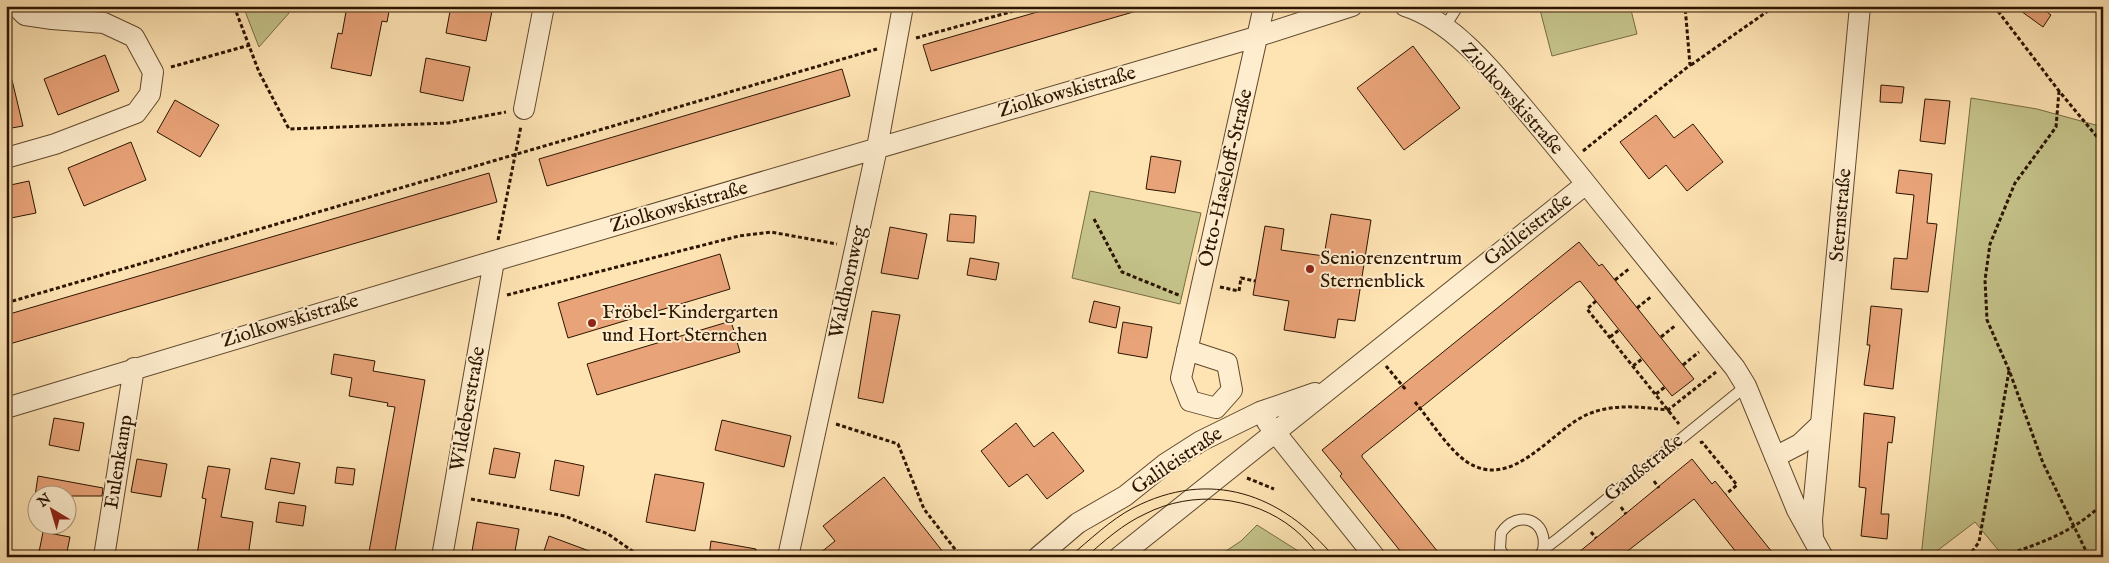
<svg xmlns="http://www.w3.org/2000/svg" width="2109" height="563" viewBox="0 0 2109 563" font-family="'IM FELL English',serif">
<style>
.green{fill:#c4c289;stroke:#786c44}
.building{fill:#e9a378;stroke:#2c1500}
.lines{fill:none;stroke-linecap:round;stroke-linejoin:round}
.lane-casing{stroke:#60482d;stroke-width:12}
.street-casing{stroke:#60482d;stroke-width:22}
.path{stroke:#2c1500;stroke-width:3;stroke-dasharray:4 2.5;stroke-linecap:butt}
.lane{stroke:#feedce;stroke-width:10}
.street{stroke:#feedce;stroke-width:20}
.tram{stroke:#2c1500;stroke-width:1}
.poi-dot{fill:#8f2418;stroke:#feedce;stroke-width:2}
.labels{text-anchor:middle;dominant-baseline:central;stroke-width:4;stroke-linejoin:round;paint-order:stroke}
.street-label{font-size:20px;fill:#2c1500;stroke:#feedce}
.poi-label{font-size:20px;fill:#2c1500;stroke:#feedce;text-anchor:start}
</style>
<rect width="100%" height="100%" fill="#fee3b3"/>
<filter id="stains"><feTurbulence type="fractalNoise" baseFrequency=".004" numOctaves="4"/><feColorMatrix values="0 0 0 0 .2 0 0 0 0 .09 0 0 0 0 .02 0 0 0 .5 -.17"/></filter>
<radialGradient id="worn" r=".72"><stop offset=".6" stop-color="#630" stop-opacity="0"/><stop offset="1" stop-color="#630" stop-opacity=".3"/></radialGradient>
<path class="green" d="M243,6H287L289,13L259,47Z
M1539,6H1630L1637,34L1552,56Z
M1971,98L2037,109L2103,127V534L2095,557H2004L1975,522L1929,557H1921Z
M1090,191L1201,213L1180,304L1072,278Z
M1257,525L1303,554L1305,557H1217L1241,541Z"/>
<path class="building" d="M347,6H390L387,22L382,21L371,76L331,68L338,33L342,34Z
M451,6H493L486,41L446,33Z
M1058,6H1140V10L931,71L923,45Z
M2014,6H2039L2051,15L2043,27Z
M1413,46L1460,108L1404,150L1357,88Z
M105,55L119,91L58,115L44,79Z
M426,58L470,67L463,101L420,92Z
M842,69L850,96L547,186L539,159Z
M12,80L23,126L6,129V81Z
M1881,85L1904,87L1902,103L1880,102Z
M1925,99L1950,101L1945,144L1920,141Z
M175,100L219,125L200,157L157,132Z
M1656,115L1674,138L1693,124L1723,162L1687,191L1666,165L1649,179L1620,142Z
M131,142L146,180L84,206L68,168Z
M1151,156L1181,161L1175,193L1146,189Z
M1899,170L1932,174L1927,223L1937,224L1928,292L1891,289L1894,258L1907,259L1914,195L1896,193Z
M489,173L497,202L6,345V315Z
M29,181L36,213L6,219V186Z
M950,214L976,216L974,243L947,241Z
M1331,214L1371,220L1355,321L1338,319L1335,338L1284,330L1289,301L1253,295L1265,226L1284,229L1281,250L1324,256Z
M890,227L927,234L918,279L881,273Z
M1579,242L1599,266L1602,264L1694,379L1672,396L1580,281L1576,283L1362,455V457L1442,557H1405L1340,476L1342,474L1322,450Z
M720,254L730,289L568,338L558,303Z
M970,258L999,263L996,280L967,275Z
M1094,301L1120,307L1116,328L1089,322Z
M1871,306L1902,309L1893,389L1864,385L1870,345H1867Z
M872,311L900,315L883,403L858,398Z
M731,321L740,352L597,395L587,364Z
M1123,322L1152,327L1147,358L1118,353Z
M334,354L375,361L373,371L425,380L394,557L369,552L395,407L387,406L388,403L349,396L352,378L331,374Z
M1864,413L1895,417L1892,443L1888,442L1881,514H1889L1887,539L1861,536L1866,488L1859,487Z
M54,418L84,423L79,451L49,445Z
M722,420L791,436L784,467L715,450Z
M1016,423L1034,447L1053,432L1084,471L1047,499L1027,474L1009,487L981,451Z
M494,448L520,453L515,478L489,474Z
M271,458L300,463L294,494L265,489Z
M137,459L167,464L161,497L131,492Z
M1692,459L1712,484L1715,481L1776,557H1740L1694,499L1620,557H1573Z
M555,460L584,466L579,496L550,490Z
M208,466L230,469L221,517L253,522L248,557L197,555L206,499L202,498Z
M337,467L355,469L353,485L335,483Z
M655,474L704,483L695,531L646,522Z
M38,476L103,488L102,496H35Z
M884,477L947,557H815L835,541L823,526Z
M279,502L306,506L303,526L276,522Z
M477,522L519,529L514,557H471Z
M43,532L70,537L66,557H38Z
M549,536L600,555V557H542Z
M711,541L756,549L755,557H709Z"/>
<g class="lines">
<defs>
<path id="lane" d="M1444,28L1458,6
M1505,557L1500,549L1501,533C1518,508 1549,520 1543,550
M1539,557L1543,550L1560,537L1746,386"/>
<path id="street" d="M1405,6C1452,21 1491,69 1522,106C1548,137 1574,168 1599,200C1644,256 1690,312 1735,368L1746,386L1797,510L1823,557
M524,109L544,6
M6,158L55,144L136,113L150,94L153,72L134,37L104,23L52,19L25,15L16,6
M1187,350L1227,363L1232,390L1216,408L1190,401L1181,378L1264,6
M6,408L494,261L1259,36L1352,6
M1267,422L1375,557
M1775,457L1800,444L1821,424L1860,6
M1813,537L1812,520L1821,424
M104,557L134,368
M442,557L494,261
M788,557L877,148L903,6
M1038,557L1078,523L1125,496L1165,464L1201,441L1260,412L1315,393
M1119,557L1586,184"/>
</defs>
<use href="#lane" class="lane-casing"/>
<use href="#street" class="street-casing"/>
<path class="path" d="M234,6L259,72L289,129L448,123L506,112
M1994,6L2059,91L2103,144
M561,8L573,6
M916,38L1032,6
M1691,65L1775,6
M171,67L250,45
M2059,91L2056,127L2015,183L1990,244L1985,280L1987,320L2009,370L2043,463L2087,553L2084,557
M1583,151L1690,65L1685,6
M1094,219L1122,272L1181,296
M498,240L521,126
M1615,280L1630,268
M1220,287L1239,291L1241,278L1255,281
M507,295L739,236L771,232L837,244
M1596,301L1587,309L1679,424
M6,303L877,49
M1637,308L1652,296
M1610,337L1619,330
M1661,337L1676,325
M1683,365L1699,352
M1386,366L1406,390
M1633,366L1642,359
M1656,394L1665,387
M1415,402C1430,420 1448,449 1467,462C1512,491 1549,433 1586,415C1613,403 1640,407 1668,410L1716,372
M836,424L898,444L924,509L961,557
M1700,443L1702,442L1737,485L1726,494
M1247,478L1274,489
M1654,481L1659,488
M471,499L565,516L608,534L641,557
M1621,507L1626,514
M1591,532L1596,538
M1680,557L1684,554L1686,557
M1968,557L1979,542L2009,371
M1999,557C2037,545 2075,532 2103,503"/>
<use href="#lane" class="lane"/>
<use href="#street" class="street"/>
<path class="tram" d="M1069,557C1090,540 1110,520 1133,508C1210,468 1282,494 1334,557
M1086,557C1104,541 1123,524 1145,514C1192,490 1252,495 1294,529C1304,537 1312,547 1320,557"/>
</g>
<g class="poi-dot">
<circle cx="1310" cy="269" r="5"/>
<circle cx="592" cy="323" r="5"/>
</g>
<g class="labels">
<g class="street-label">
<text transform="translate(1067 92) rotate(-16)">Ziolkowskistraße</text>
<text transform="translate(1512 99) rotate(48)">Ziolkowskistraße</text>
<text transform="translate(1226 178) rotate(-77)">Otto-Haseloff-Straße</text>
<text transform="translate(679 207) rotate(-16)">Ziolkowskistraße</text>
<text transform="translate(1841 215) rotate(-85)">Sternstraße</text>
<text transform="translate(1528 230) rotate(-38)">Galileistraße</text>
<text transform="translate(848 282) rotate(-78)">Waldhornweg</text>
<text transform="translate(290 321) rotate(-17)">Ziolkowskistraße</text>
<text transform="translate(468 409) rotate(-80)">Wildeberstraße</text>
<text transform="translate(1177 461) rotate(-34)">Galileistraße</text>
<text transform="translate(119 462) rotate(-81)">Eulenkamp</text>
<text transform="translate(1644 468) rotate(-39)">Gaußstraße</text>
</g>
<g class="poi-label">
<text x="1320" y="258">Seniorenzentrum<tspan x="1320" dy="23">Sternenblick</tspan></text>
<text x="602" y="312">Fröbel-Kindergarten<tspan x="602" dy="23">und Hort Sternchen</tspan></text>
</g>
</g>
<rect width="2109" height="563" fill="none" stroke="#fee3b3" stroke-width="25"/>
<rect x="8" y="8" width="2094" height="548" fill="none" stroke="#2c1500" stroke-width="2.5"/>
<rect x="12" y="12" width="2084" height="538" fill="none" stroke="#2c1500"/>
<g transform="translate(52 510) rotate(322)"><circle r="24" fill="#feedce" stroke="#aa977c"/>
<path d="M0-4L9 19L0 12L-9 19Z" fill="#8f2418"/>
<text y="-8" font-size="14" font-weight="bold" text-anchor="middle" fill="#2c1500">N</text>
</g>
<rect width="100%" height="100%" filter="url(#stains)"/>
<rect width="100%" height="100%" fill="url(#worn)"/>
</svg>
